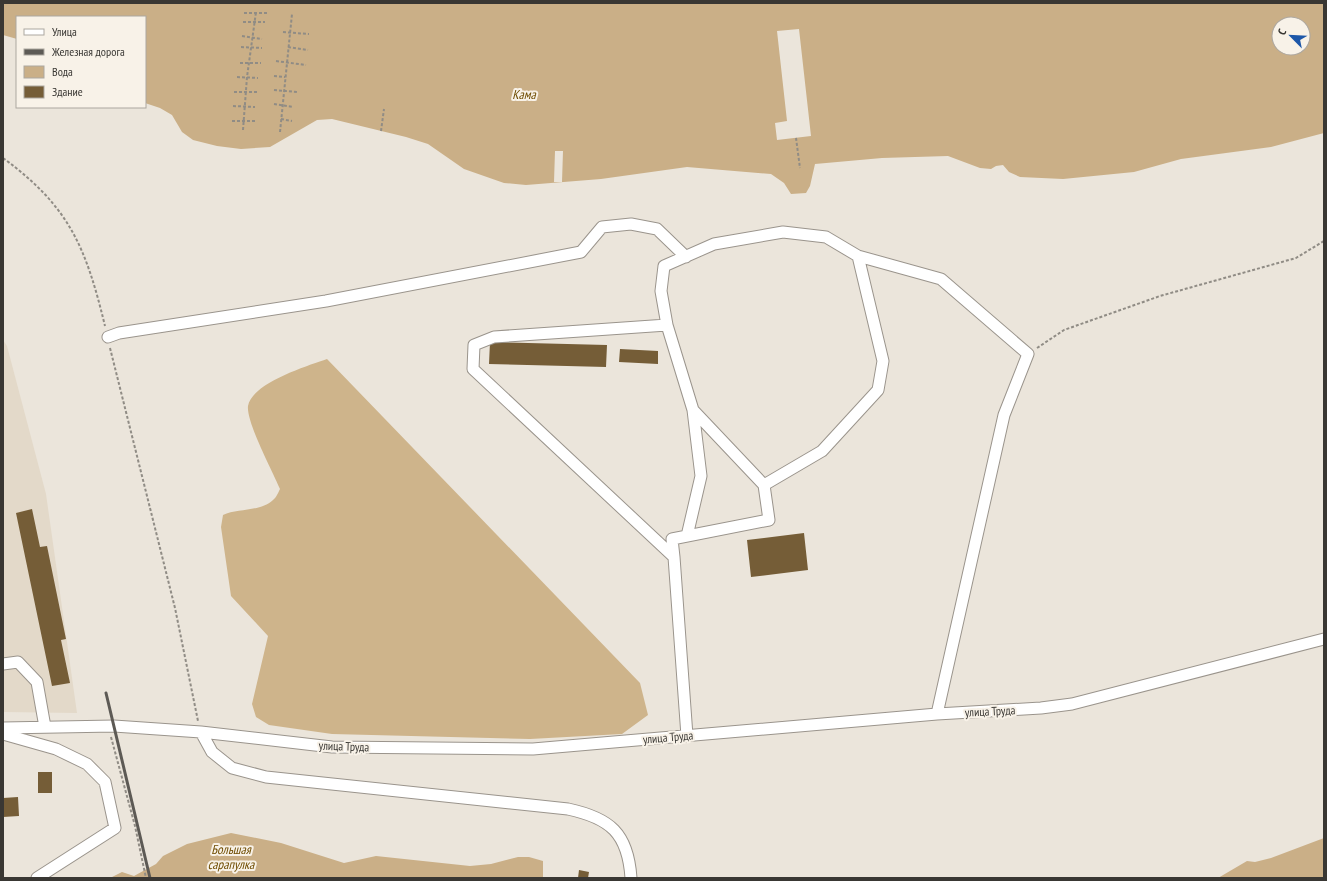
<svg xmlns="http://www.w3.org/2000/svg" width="1327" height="881" viewBox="0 0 1327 881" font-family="'PT Sans Narrow',sans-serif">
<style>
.built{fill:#e3d9c9}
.forest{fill:#ceb48b}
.water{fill:#caaf87;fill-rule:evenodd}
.pier{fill:#ebe5db}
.building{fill:#755d37}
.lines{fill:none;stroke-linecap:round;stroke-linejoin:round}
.minor-casing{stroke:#9a948c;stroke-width:13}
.path{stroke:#908c85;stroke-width:2;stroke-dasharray:3 2;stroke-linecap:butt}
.minor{stroke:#fff;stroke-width:11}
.rail{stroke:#5d5a55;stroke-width:3}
.labels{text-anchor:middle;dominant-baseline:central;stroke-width:4;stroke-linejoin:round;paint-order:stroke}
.street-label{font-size:12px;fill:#393733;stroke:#f8f2e8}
.water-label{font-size:13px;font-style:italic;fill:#6f4c00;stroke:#f8f2e8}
</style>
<rect width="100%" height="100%" fill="#ebe5db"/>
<path class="built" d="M3,340L7,346L46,494L77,713L3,712Z"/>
<path class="forest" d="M327,359L640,683L648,715L622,734L530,739L332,734L269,725L256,717L252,704L268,636L231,596L221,527L223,515C238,508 260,512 273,500C276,498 278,493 280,489C273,472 246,422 248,406C252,383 307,366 327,359Z"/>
<path class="water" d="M3,3H1324V133L1271,147L1181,159L1134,172L1063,179L1020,177L1009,172L1003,165L996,166L991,169L980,168L948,156L882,158L815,164L810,186L806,193L791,194L784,183L771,174L687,167L601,179L526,185L504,183L464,169L428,144L406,137L332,119L317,120L270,147L241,149L217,146L193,140L182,132L172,115L160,108L145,103V17H17V39L3,35ZM1279,24H1303V48H1279Z
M231,833L281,843L344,863L376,856L470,866L491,864L518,857H529L543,861V878H110L122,872L134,876L156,864L163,856L187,844Z
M1324,838V878H1218L1247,861L1255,862L1271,858Z"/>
<path class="pier" d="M799,29L811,136L777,140L775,123L787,121L777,31Z
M555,151H563L562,182H554Z"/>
<path class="building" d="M490,342L607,345L606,367L489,364Z
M620,349L658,351V364L619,362Z
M32,509L40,547L47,546L66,639L61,640L70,683L52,686L16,513Z
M804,533L808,570L751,577L747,540Z
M38,772H52V793H38Z
M18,797L19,816L3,817V798Z
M579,870L589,872L588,878H578Z"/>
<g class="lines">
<defs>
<path id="minor" d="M858,256L941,279L1028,354L1004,415L937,714
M667,325L661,291L664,266L714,244L783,232L826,237L858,256L883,361L878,390L822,451L764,485L693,410L667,325L494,337L474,345L473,369L674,557L687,736
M108,337L119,333L326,301L581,252L602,227L631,224L657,229L686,257
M687,536L701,476L693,410
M674,557L672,539L769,520L764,485
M3,664L18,662L37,682L45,727
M3,728L114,726L201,732L332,747L533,749L937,714L1041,708L1072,704L1324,639
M201,732L212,752L232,768L266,777L568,809C610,818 628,833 631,878
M3,734L56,749L87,764L105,782L115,828L37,878"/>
</defs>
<use href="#minor" class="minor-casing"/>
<path class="path" d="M244,13H267
M243,22H265
M283,32L309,34
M242,36L262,39
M241,47L262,48
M288,47L308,50
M276,61L306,65
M240,63H261
M274,76L285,77
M237,77L258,78
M274,90L297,92
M234,92H257
M274,104L293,107
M233,106L255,107
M281,119L292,121
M232,121H256
M243,130L247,77L256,12
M381,131L384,109
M280,132L292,14
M796,138L800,168
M3,158C70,207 86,248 105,326
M110,348L175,608L198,721
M1037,348L1064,330L1160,296L1296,258L1324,241
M111,737L135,826L146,878"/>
<use href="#minor" class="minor"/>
<path class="rail" d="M106,693L150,878"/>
</g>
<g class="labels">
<g class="street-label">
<text transform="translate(990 711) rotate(-3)">улица Труда</text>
<text transform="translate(668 737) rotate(-5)">улица Труда</text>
<text transform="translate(344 746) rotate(2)">улица Труда</text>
</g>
<g class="water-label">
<text x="524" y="94">Кама</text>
<text x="231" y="849">Большая<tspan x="231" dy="15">сарапулка</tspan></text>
</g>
</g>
<rect width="1327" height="881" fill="none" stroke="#393733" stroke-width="8"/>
<rect x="16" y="16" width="130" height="92" fill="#f8f2e8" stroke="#aca7a0"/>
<rect x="24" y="29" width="20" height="6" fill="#ffffff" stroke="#aca7a0"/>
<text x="52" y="36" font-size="12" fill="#393733">Улица</text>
<rect x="24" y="49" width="20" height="6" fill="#5d5a55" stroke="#aca7a0"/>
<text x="52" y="56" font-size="12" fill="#393733">Железная дорога</text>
<rect x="24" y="66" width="20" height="12" fill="#caaf87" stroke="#aca7a0"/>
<text x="52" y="76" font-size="12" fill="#393733">Вода</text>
<rect x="24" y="86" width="20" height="12" fill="#755d37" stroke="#aca7a0"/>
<text x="52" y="96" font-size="12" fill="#393733">Здание</text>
<g transform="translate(1291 36) rotate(294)"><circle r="19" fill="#f8f2e8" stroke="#aca7a0"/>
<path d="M0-3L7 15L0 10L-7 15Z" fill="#1d57a8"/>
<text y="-6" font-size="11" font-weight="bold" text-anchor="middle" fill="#393733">С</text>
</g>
</svg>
